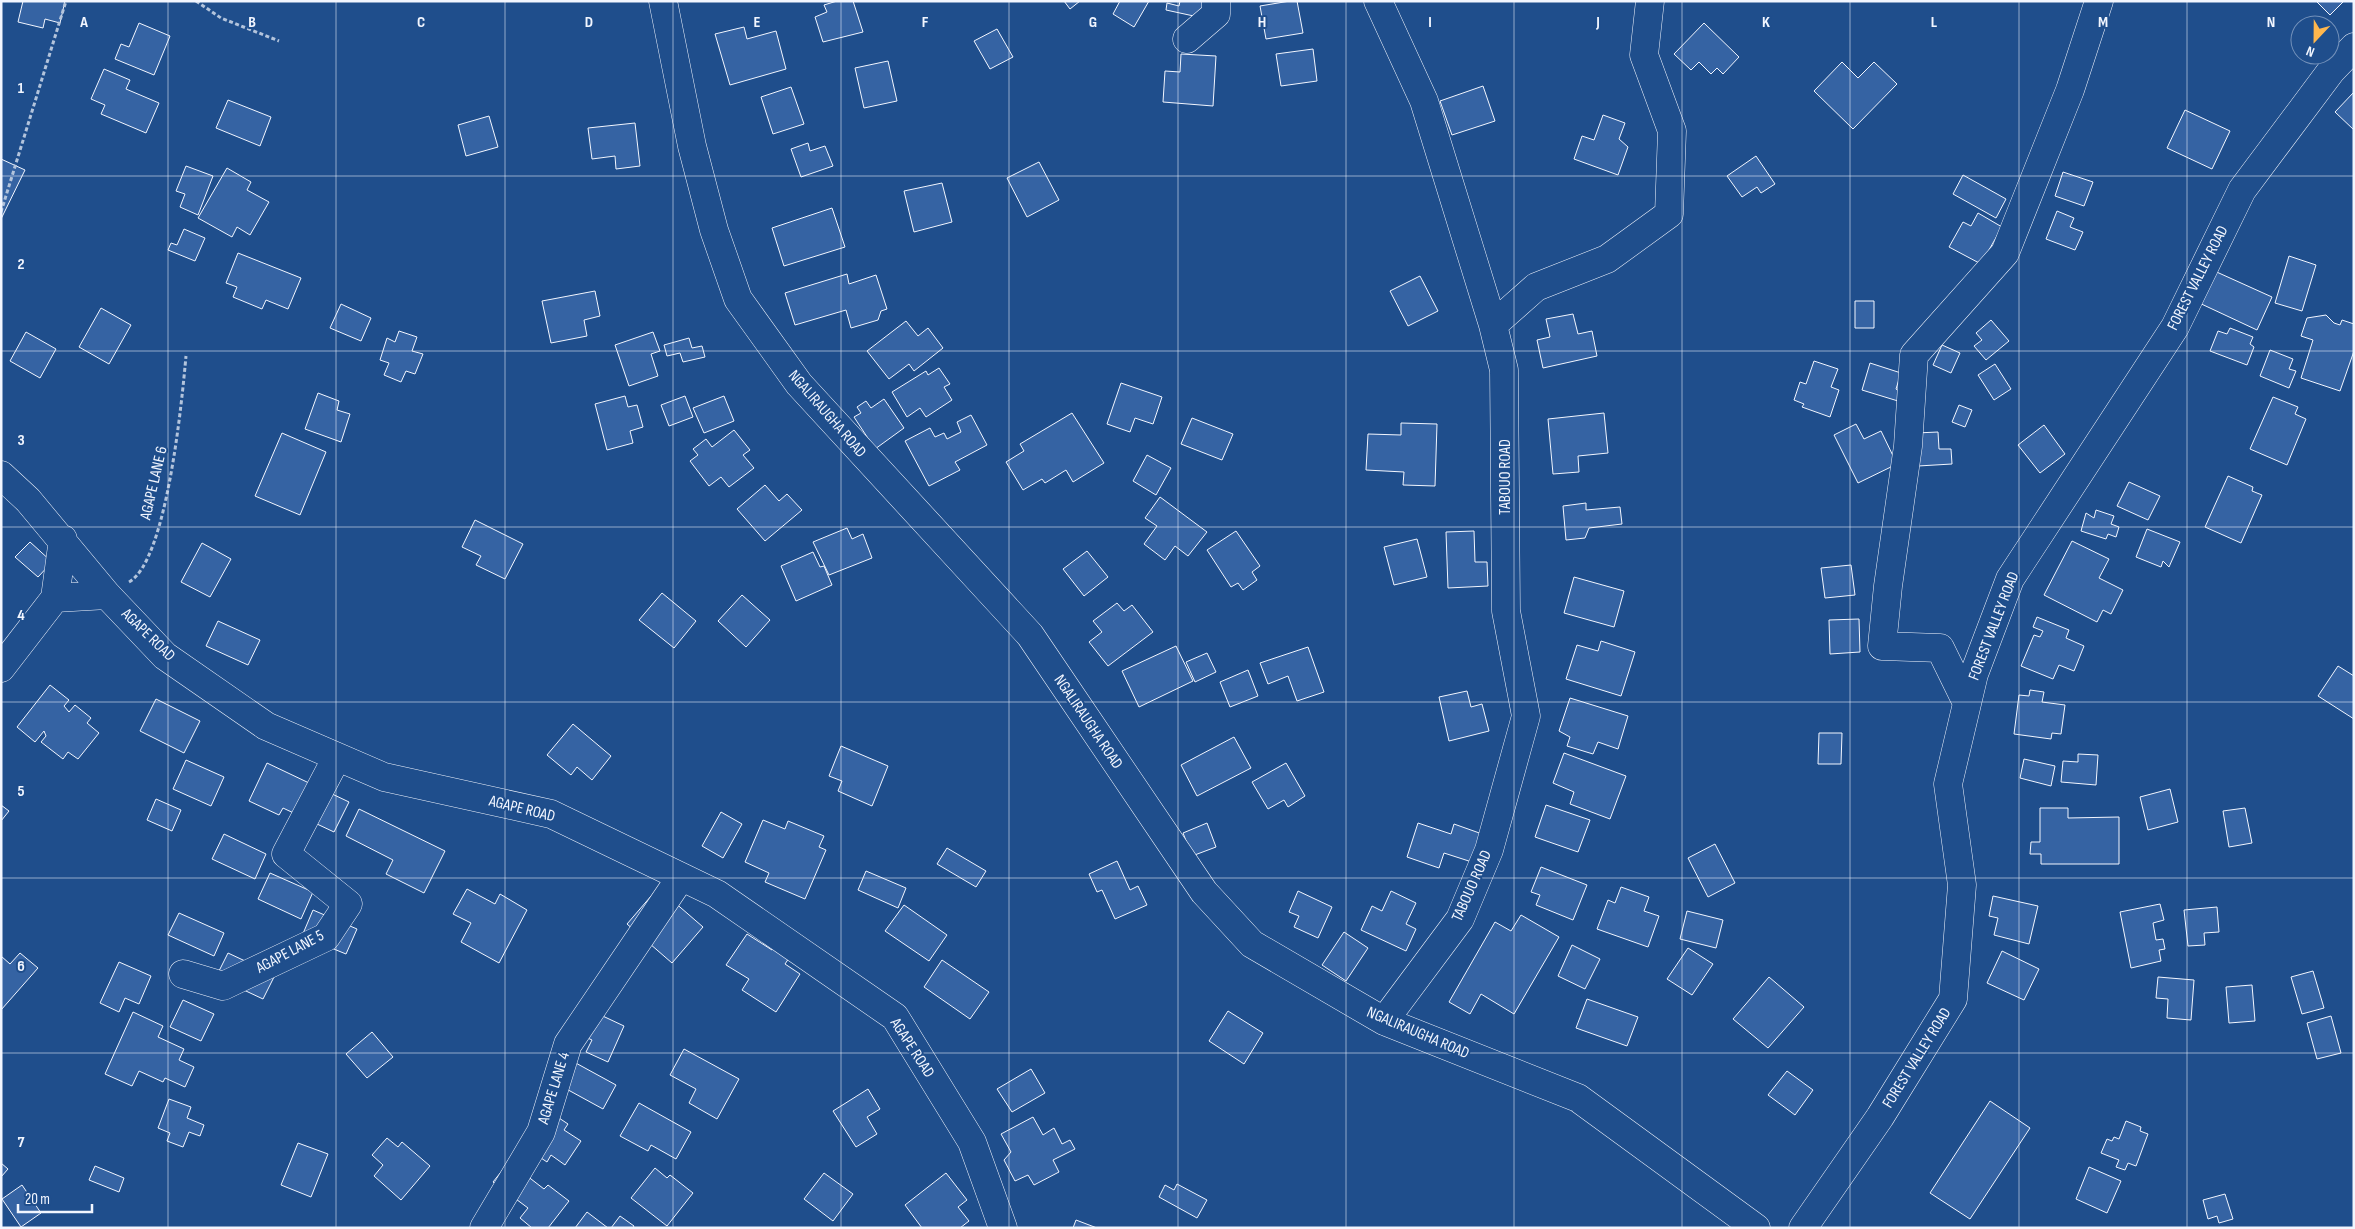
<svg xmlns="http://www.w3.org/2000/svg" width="2355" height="1229" viewBox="0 0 2355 1229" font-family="'Sofia Sans Condensed',sans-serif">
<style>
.building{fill:#3563a3;stroke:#f2f6ff}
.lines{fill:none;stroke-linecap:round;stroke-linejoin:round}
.minor-casing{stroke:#f2f6ff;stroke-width:29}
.path{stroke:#b3c4dc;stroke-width:3;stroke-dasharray:4 2.5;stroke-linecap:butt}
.minor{stroke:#1f4e8c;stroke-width:28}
.grid{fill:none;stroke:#f2f6ff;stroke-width:1;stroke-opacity:0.55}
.labels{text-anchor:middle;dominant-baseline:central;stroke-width:4;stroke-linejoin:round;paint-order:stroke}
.street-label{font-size:16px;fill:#f2f6ff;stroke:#1f4e8c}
.grid-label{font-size:16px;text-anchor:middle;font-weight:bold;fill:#f2f6ff;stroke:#1f4e8c;stroke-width:4;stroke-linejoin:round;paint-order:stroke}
</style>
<rect width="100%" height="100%" fill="#1f4e8c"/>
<path class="building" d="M23,1H65L60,23L45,19L43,28L18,22Z
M837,1H853L863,32L823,42L815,17L827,12L824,5Z
M1064,1H1080L1070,9Z
M1120,1H1149L1134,27L1113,14Z
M1180,1H1205L1203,18L1166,10L1167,3L1179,6Z
M1290,1H1297L1303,33L1266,39L1260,6Z
M2316,1H2344L2330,15Z
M139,23L170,36L154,75L115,59L121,44L129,47Z
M1704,23L1739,57L1723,74L1717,68L1711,74L1699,62L1691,70L1674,54Z
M744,27L747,39L776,31L786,69L730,85L715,34Z
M997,29L1013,57L990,69L974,41Z
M1313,49L1317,81L1281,86L1276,54Z
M1181,54L1216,56L1213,106L1163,102L1165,71L1180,72Z
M888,61L897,101L864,108L855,68Z
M1842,62L1858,78L1874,62L1897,84L1853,129L1814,91Z
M104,69L130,80L126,89L159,103L146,133L101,114L105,105L91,99Z
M1483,86L1495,121L1452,135L1440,101Z
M791,87L804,124L773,134L761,97Z
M2354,92V130L2335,112Z
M228,100L271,117L260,146L216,128Z
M2185,110L2230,131L2212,169L2167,148Z
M1603,115L1625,123L1619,139L1628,147L1618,175L1574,159L1582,136L1594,140Z
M489,116L498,147L466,156L458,125Z
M635,123L640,166L616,169L615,156L592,159L588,128Z
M808,143L810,151L825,146L833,166L801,177L791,149Z
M1756,156L1775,184L1761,193L1757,187L1742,197L1727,176Z
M1,159L25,170L1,219Z
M1039,162L1059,200L1027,217L1007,178Z
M186,166L213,176L198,215L180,207L185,194L176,191Z
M227,168L251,182L247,190L269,202L250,235L237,227L232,237L198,218Z
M2063,172L2093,182L2084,206L2055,196Z
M1963,175L2006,199L1996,218L1953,194Z
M942,183L952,222L914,232L904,191Z
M832,208L845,247L784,266L772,228Z
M2057,211L2074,218L2070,227L2083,232L2075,250L2046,239Z
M1978,213L2002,227L1981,264L1949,247L1963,222L1971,226Z
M184,229L205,238L195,261L168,250L171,243L177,245Z
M238,253L301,278L288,309L266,300L262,309L233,297L237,287L226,283Z
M2289,256L2316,265L2302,311L2275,303Z
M2210,269L2272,297L2257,330L2195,301Z
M847,274L849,284L876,275L887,309L881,311L878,320L851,328L846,310L795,325L785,293Z
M1420,276L1438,311L1408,326L1390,291Z
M595,291L600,316L584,320L587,336L551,343L542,301Z
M1855,301H1874V328H1855Z
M341,304L371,318L361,341L330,328Z
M101,308L131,325L109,364L79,347Z
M1573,314L1578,334L1592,331L1597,356L1543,368L1537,340L1550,337L1546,319Z
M2326,315L2334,323L2340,325L2342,320L2354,324V351L2340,391L2301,378L2313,340L2301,336L2307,318Z
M1991,320L2009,341L1986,360L1974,346L1982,340L1976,333Z
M906,321L918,336L928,328L943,348L914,371L909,364L889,379L867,351Z
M2230,328L2253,337L2250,344L2254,347L2247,365L2210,351L2218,331L2227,334Z
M399,331L417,337L412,351L423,354L415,374L406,371L401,382L384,375L389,363L380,360L387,338L395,342Z
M26,332L56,349L40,378L10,361Z
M653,332L660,351L651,354L658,376L629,386L615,345Z
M689,338L692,348L702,346L705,357L683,362L680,353L667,356L664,345Z
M1942,345L1960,353L1951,373L1933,365Z
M2270,350L2293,359L2289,369L2296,371L2289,388L2260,376Z
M1814,361L1838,369L1831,387L1839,390L1830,417L1802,407L1804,404L1794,400L1800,382L1806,384Z
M1870,363L1901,373L1896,389L1901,393L1898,401L1862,390Z
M1995,364L2011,389L1994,400L1978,375Z
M939,368L950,384L944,387L952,400L926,417L920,408L907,417L892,392L926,371L928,375Z
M1121,383L1162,397L1153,424L1135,418L1130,432L1107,424Z
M318,393L339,401L337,410L350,414L341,442L305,429Z
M625,396L628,407L637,405L643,427L630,431L633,443L607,450L595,404Z
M685,396L693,417L669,426L661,405Z
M724,396L734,421L704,433L693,408Z
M2273,397L2298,407L2295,414L2306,419L2287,465L2250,449Z
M884,399L904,428L875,449L854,417L861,413L857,407L866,401L871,408Z
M1959,405L1972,410L1965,427L1952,422Z
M1072,413L1104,463L1073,482L1066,470L1045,483L1042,479L1023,490L1006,462L1024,451L1020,444Z
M1604,413L1608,453L1578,456L1579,472L1553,474L1548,419Z
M971,415L987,445L955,462L960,470L929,486L905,441L930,428L935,437L944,433L947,439L961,432L957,422Z
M1192,418L1233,434L1222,460L1181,444Z
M1401,423L1437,424L1435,486L1403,485L1404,472L1366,470L1368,434L1401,435Z
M1856,424L1864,439L1881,431L1897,464L1858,483L1834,435Z
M2044,425L2065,454L2040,473L2018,445Z
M734,430L750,450L743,455L754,468L729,487L721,477L709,486L690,461L698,455L693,449L706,439L712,447Z
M1938,432L1939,449H1951L1952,464L1918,466L1916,433Z
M282,433L326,452L300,515L255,496Z
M1147,455L1171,468L1156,495L1133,481Z
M2228,476L2253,487L2252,491L2262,495L2241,543L2205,527Z
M2129,482L2160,496L2148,520L2117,506Z
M765,485L779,501L787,494L802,510L765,541L737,509Z
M1160,497L1207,532L1188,556L1175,546L1165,560L1144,544L1157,526L1145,518Z
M1586,503V510L1620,507L1622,524L1589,528L1585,538L1566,540L1563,506Z
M2096,510L2114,516L2111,524L2119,527L2116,537L2108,534L2106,539L2081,531L2086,513L2094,518Z
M475,520L523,544L505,579L476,565L481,556L462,547Z
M847,528L852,539L863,534L872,558L829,575L813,542Z
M2147,529L2180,542L2169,567L2163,561L2161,567L2136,557Z
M1236,531L1260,566L1252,572L1257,580L1243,590L1238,583L1231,587L1207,550Z
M1474,531L1475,562H1487L1488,586L1448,588L1446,532Z
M1417,539L1427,577L1394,585L1384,547Z
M2072,541L2109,559L2099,578L2123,590L2111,614L2103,610L2097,622L2044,595Z
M30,542L52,562L38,577L15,557Z
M202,543L231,559L210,597L181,582Z
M1087,551L1108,577L1084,596L1063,569Z
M813,552L820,567L824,566L832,585L796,601L781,566Z
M1851,565L1855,595L1825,598L1821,568Z
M1574,577L1624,591L1614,627L1564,613Z
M662,593L696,621L674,648L639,620Z
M742,595L770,620L746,647L718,621Z
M1117,603L1124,611L1132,605L1153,632L1108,666L1089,642L1102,632L1093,621Z
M2037,617L2069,630L2066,638L2084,646L2074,671L2059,665L2053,679L2021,666L2034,635L2040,637L2043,631L2033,627Z
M1859,619L1860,652L1830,654L1829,620Z
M218,621L260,640L248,665L206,646Z
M1601,641L1635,652L1621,696L1566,679L1577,645L1598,651Z
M1176,646L1193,681L1139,707L1122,671Z
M1308,647L1324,692L1297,701L1288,676L1268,684L1260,663Z
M1207,653L1216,672L1195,682L1186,662Z
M2338,666L2354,676V719L2318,696Z
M1248,670L1258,696L1230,707L1220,682Z
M50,685L69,700L64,706L69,712L75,705L91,718L87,723L99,733L78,759L68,752L63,759L41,742L46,736L44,731L35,742L17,727Z
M2030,690L2044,692L2042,702L2065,705L2061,734L2052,733L2051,739L2014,734L2019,695L2029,696Z
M1467,691L1471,707L1482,704L1489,731L1449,741L1439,697Z
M1570,698L1628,716L1618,749L1598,742L1593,754L1567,746L1570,737L1559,731Z
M156,699L200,721L184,753L140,731Z
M573,724L611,756L592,780L577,767L571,775L547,755Z
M1819,733H1842L1841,764H1818Z
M1234,737L1251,768L1197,796L1181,765Z
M841,746L888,766L872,806L838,791L842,781L829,776Z
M1564,753L1626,776L1610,819L1570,804L1574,792L1553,783Z
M2078,754L2098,755L2096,785L2061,782L2063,761L2078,762Z
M2024,759L2055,766L2051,786L2020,778Z
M186,760L224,777L211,806L173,789Z
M267,763L349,802L334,832L283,808L279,815L249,801Z
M1286,763L1305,796L1288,807L1284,800L1268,809L1252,782Z
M2170,789L2178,822L2148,830L2140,797Z
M156,799L181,810L172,831L147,820Z
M1,805L9,811L1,821Z
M1546,805L1590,820L1578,852L1535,837Z
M2040,808H2068V818L2119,817V864H2041V854H2030L2031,842H2040Z
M2245,808L2252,843L2229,847L2223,811Z
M359,809L445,851L424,893L386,874L393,860L346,836Z
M721,812L742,824L723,858L702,846Z
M763,820L785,829L788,821L824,836L819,847L826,850L805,899L765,882L769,873L745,862Z
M1207,823L1216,847L1192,856L1183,833Z
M1418,823L1451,834L1454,824L1485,835L1475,863L1444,853L1439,868L1407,857Z
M224,834L266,854L255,879L212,859Z
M1715,844L1735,883L1708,897L1688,858Z
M947,848L986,871L976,887L937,864Z
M1117,861L1130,890L1138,886L1147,905L1115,919L1102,890L1097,892L1089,874Z
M1541,867L1587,885L1573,920L1536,905L1540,895L1531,892Z
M866,871L906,888L898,908L858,890Z
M270,873L313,892L301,919L258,899Z
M1621,887L1649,897L1644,911L1659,916L1648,947L1597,929L1608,900L1615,903Z
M658,888L703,927L672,963L627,924Z
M467,889L495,904L500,894L527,910L499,963L461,942L471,923L453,914Z
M1298,891L1332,907L1318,938L1294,927L1299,916L1289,912Z
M1391,891L1416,903L1406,924L1416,929L1406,951L1361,930L1372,906L1382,911Z
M1993,896L2038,906L2029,944L1994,935L1998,918L1989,916Z
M2160,904L2164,920L2153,923L2156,940L2163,939L2165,949L2159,950L2161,961L2131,968L2120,912Z
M904,905L947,935L929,961L885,931Z
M2217,907L2219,932L2204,933L2205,945L2188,946L2184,910Z
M313,910L357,929L346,954L302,936Z
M1687,911L1723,920L1716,948L1680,939Z
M179,913L224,933L214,956L168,935Z
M1521,915L1559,937L1514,1014L1481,994L1470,1014L1449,1002L1495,922L1511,931Z
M1344,932L1368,948L1346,981L1322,965Z
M747,934L772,950L773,948L789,958L785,964L800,974L776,1012L742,990L749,979L726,965Z
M1572,945L1600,959L1585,989L1558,976Z
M1688,948L1713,964L1692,995L1667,979Z
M2002,951L2039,969L2024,1000L1987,983Z
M20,953L38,968L1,1010V956L10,964Z
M228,953L275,975L263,999L216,977Z
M942,960L989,992L970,1019L924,987Z
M119,962L151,976L139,1004L125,998L119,1012L100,1003Z
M2313,971L2324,1008L2302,1014L2291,977Z
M1769,977L1804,1007L1768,1048L1733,1019Z
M2158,977L2194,980L2191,1020L2167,1018L2168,999L2156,998Z
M2252,985L2255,1021L2229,1023L2226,987Z
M1587,999L1638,1017L1627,1046L1576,1028Z
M183,1000L214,1014L201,1041L170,1027Z
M592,1011L624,1026L608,1062L586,1052L592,1040L581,1035Z
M1228,1011L1263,1033L1244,1064L1209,1041Z
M133,1012L163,1026L158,1037L184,1049L179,1060L194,1067L185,1087L165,1078L163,1082L139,1071L132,1086L105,1074Z
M2331,1016L2341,1053L2317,1059L2307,1023Z
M372,1032L393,1057L367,1078L346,1054Z
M684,1049L739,1079L717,1119L689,1103L696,1089L670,1075Z
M563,1056L616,1085L603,1109L550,1080Z
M1031,1069L1045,1093L1012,1112L997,1089Z
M1787,1071L1813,1090L1795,1115L1768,1095Z
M868,1089L880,1109L867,1117L877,1134L856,1147L833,1111Z
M169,1099L191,1107L187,1118L204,1125L200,1136L189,1132L183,1147L167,1141L170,1133L158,1128Z
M1990,1101L2030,1128L1970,1219L1930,1193Z
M639,1103L691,1132L676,1159L651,1145L648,1151L620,1136Z
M547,1110L568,1124L564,1130L581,1141L565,1165L551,1155L547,1162L523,1146Z
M1033,1117L1043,1135L1054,1128L1062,1144L1070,1140L1075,1149L1053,1160L1059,1172L1034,1185L1028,1175L1015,1181L1004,1160L1011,1152L1001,1134Z
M2126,1121L2141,1127L2140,1131L2148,1134L2136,1166L2128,1163L2125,1170L2116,1167L2119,1160L2101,1153L2107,1139L2112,1141L2114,1137L2119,1139Z
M387,1138L398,1147L402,1142L430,1166L401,1200L374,1176L383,1165L372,1155Z
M298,1143L328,1154L311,1197L281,1185Z
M509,1162L544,1189L548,1185L569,1201L548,1228H532L520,1218L528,1208L493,1182Z
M1,1163L8,1169L1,1177Z
M95,1166L124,1178L119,1192L89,1180Z
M2089,1167L2121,1181L2107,1213L2076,1199Z
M655,1168L667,1178L670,1175L693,1193L667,1226L631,1198Z
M824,1173L853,1194L833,1221L804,1199Z
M946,1173L967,1200L958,1207L969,1221L960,1228H922L905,1205Z
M1177,1184L1207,1200L1197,1218L1159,1197L1165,1185L1174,1190Z
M22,1185L41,1213L21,1227L2,1199Z
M2225,1194L2233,1219L2219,1223L2217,1216L2208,1219L2203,1200Z
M587,1212L608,1228H575Z
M620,1216L634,1226L633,1228H611Z
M1076,1220L1097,1228H1073Z"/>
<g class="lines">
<defs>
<path id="minor" d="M663,1L692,146L714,230L738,299L799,384L1030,635L1204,892L1252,944L1384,1021L1578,1098L1756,1228
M1378,1L1424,101L1493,325
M1187,39L1216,14V1
M1,475L28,500L107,595L165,656L266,726L384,777L551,814L717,894L895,1017L972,1142L1003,1228
M55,598L63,539
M1,668L55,598L107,595
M1967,703L1940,648L1882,646L1888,586L1908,446L1914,355L2005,253L2070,90L2099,1
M183,974L223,986L326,937L348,904L286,854L337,757
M1384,1021L1460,919L1489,850L1526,716L1506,611L1504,370L1493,325L1536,287L1607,259L1669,214L1672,131L1644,55L1650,1
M484,1228L541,1132L568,1044L681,877
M1803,1228L1880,1117L1953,999L1962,885L1948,784L1974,674L2010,579L2175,327L2242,190L2331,71L2354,47"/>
</defs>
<use href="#minor" class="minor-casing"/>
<path class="path" d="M196,1L221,18L279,41
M1,212L66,1
M129,582C167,561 182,400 186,356"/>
<use href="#minor" class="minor"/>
</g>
<path class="grid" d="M168,1V1228M336,1V1228M505,1V1228M673,1V1228M841,1V1228M1009,1V1228M1178,1V1228M1346,1V1228M1514,1V1228M1682,1V1228M1850,1V1228M2019,1V1228M2187,1V1228M1,176H2354M1,351H2354M1,527H2354M1,702H2354M1,878H2354M1,1053H2354"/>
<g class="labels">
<g class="street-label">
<text transform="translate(2198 278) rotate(-63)">FOREST VALLEY ROAD</text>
<text transform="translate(827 414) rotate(49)">NGALIRAUGHA ROAD</text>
<text transform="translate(1505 477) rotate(-90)">TABOUO ROAD</text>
<text transform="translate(154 483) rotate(-77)">AGAPE LANE 6</text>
<text transform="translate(1994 626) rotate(-69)">FOREST VALLEY ROAD</text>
<text transform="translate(148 635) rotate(44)">AGAPE ROAD</text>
<text transform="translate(1088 722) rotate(56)">NGALIRAUGHA ROAD</text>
<text transform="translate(522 809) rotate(14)">AGAPE ROAD</text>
<text transform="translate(1472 886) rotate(-66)">TABOUO ROAD</text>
<text transform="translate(290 952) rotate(-28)">AGAPE LANE 5</text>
<text transform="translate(1418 1033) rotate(23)">NGALIRAUGHA ROAD</text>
<text transform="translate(912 1048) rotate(57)">AGAPE ROAD</text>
<text transform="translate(1917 1058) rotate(-58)">FOREST VALLEY ROAD</text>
<text transform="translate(554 1088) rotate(-73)">AGAPE LANE 4</text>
</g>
</g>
<g class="grid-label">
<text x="84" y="27">A</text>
<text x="252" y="27">B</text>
<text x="421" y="27">C</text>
<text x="589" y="27">D</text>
<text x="757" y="27">E</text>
<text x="925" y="27">F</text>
<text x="1093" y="27">G</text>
<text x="1262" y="27">H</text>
<text x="1430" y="27">I</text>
<text x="1598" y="27">J</text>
<text x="1766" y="27">K</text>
<text x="1934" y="27">L</text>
<text x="2103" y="27">M</text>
<text x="2271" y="27">N</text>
<text x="21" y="93">1</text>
<text x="21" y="269">2</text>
<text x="21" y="445">3</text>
<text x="21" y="620">4</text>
<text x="21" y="796">5</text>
<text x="21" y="971">6</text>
<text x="21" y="1147">7</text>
</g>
<rect width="2355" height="1229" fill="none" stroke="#f2f6ff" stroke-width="5"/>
<g transform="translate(2315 40) rotate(202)"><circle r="24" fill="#1f4e8c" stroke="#7391ba"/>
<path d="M0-4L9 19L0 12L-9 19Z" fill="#ffb74d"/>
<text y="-8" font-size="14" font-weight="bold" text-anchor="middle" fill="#f2f6ff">N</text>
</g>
<path d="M18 1204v8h74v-8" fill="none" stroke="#f2f6ff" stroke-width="2.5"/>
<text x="25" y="1204" font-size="15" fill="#f2f6ff" stroke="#1f4e8c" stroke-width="4" paint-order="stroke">20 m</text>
</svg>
